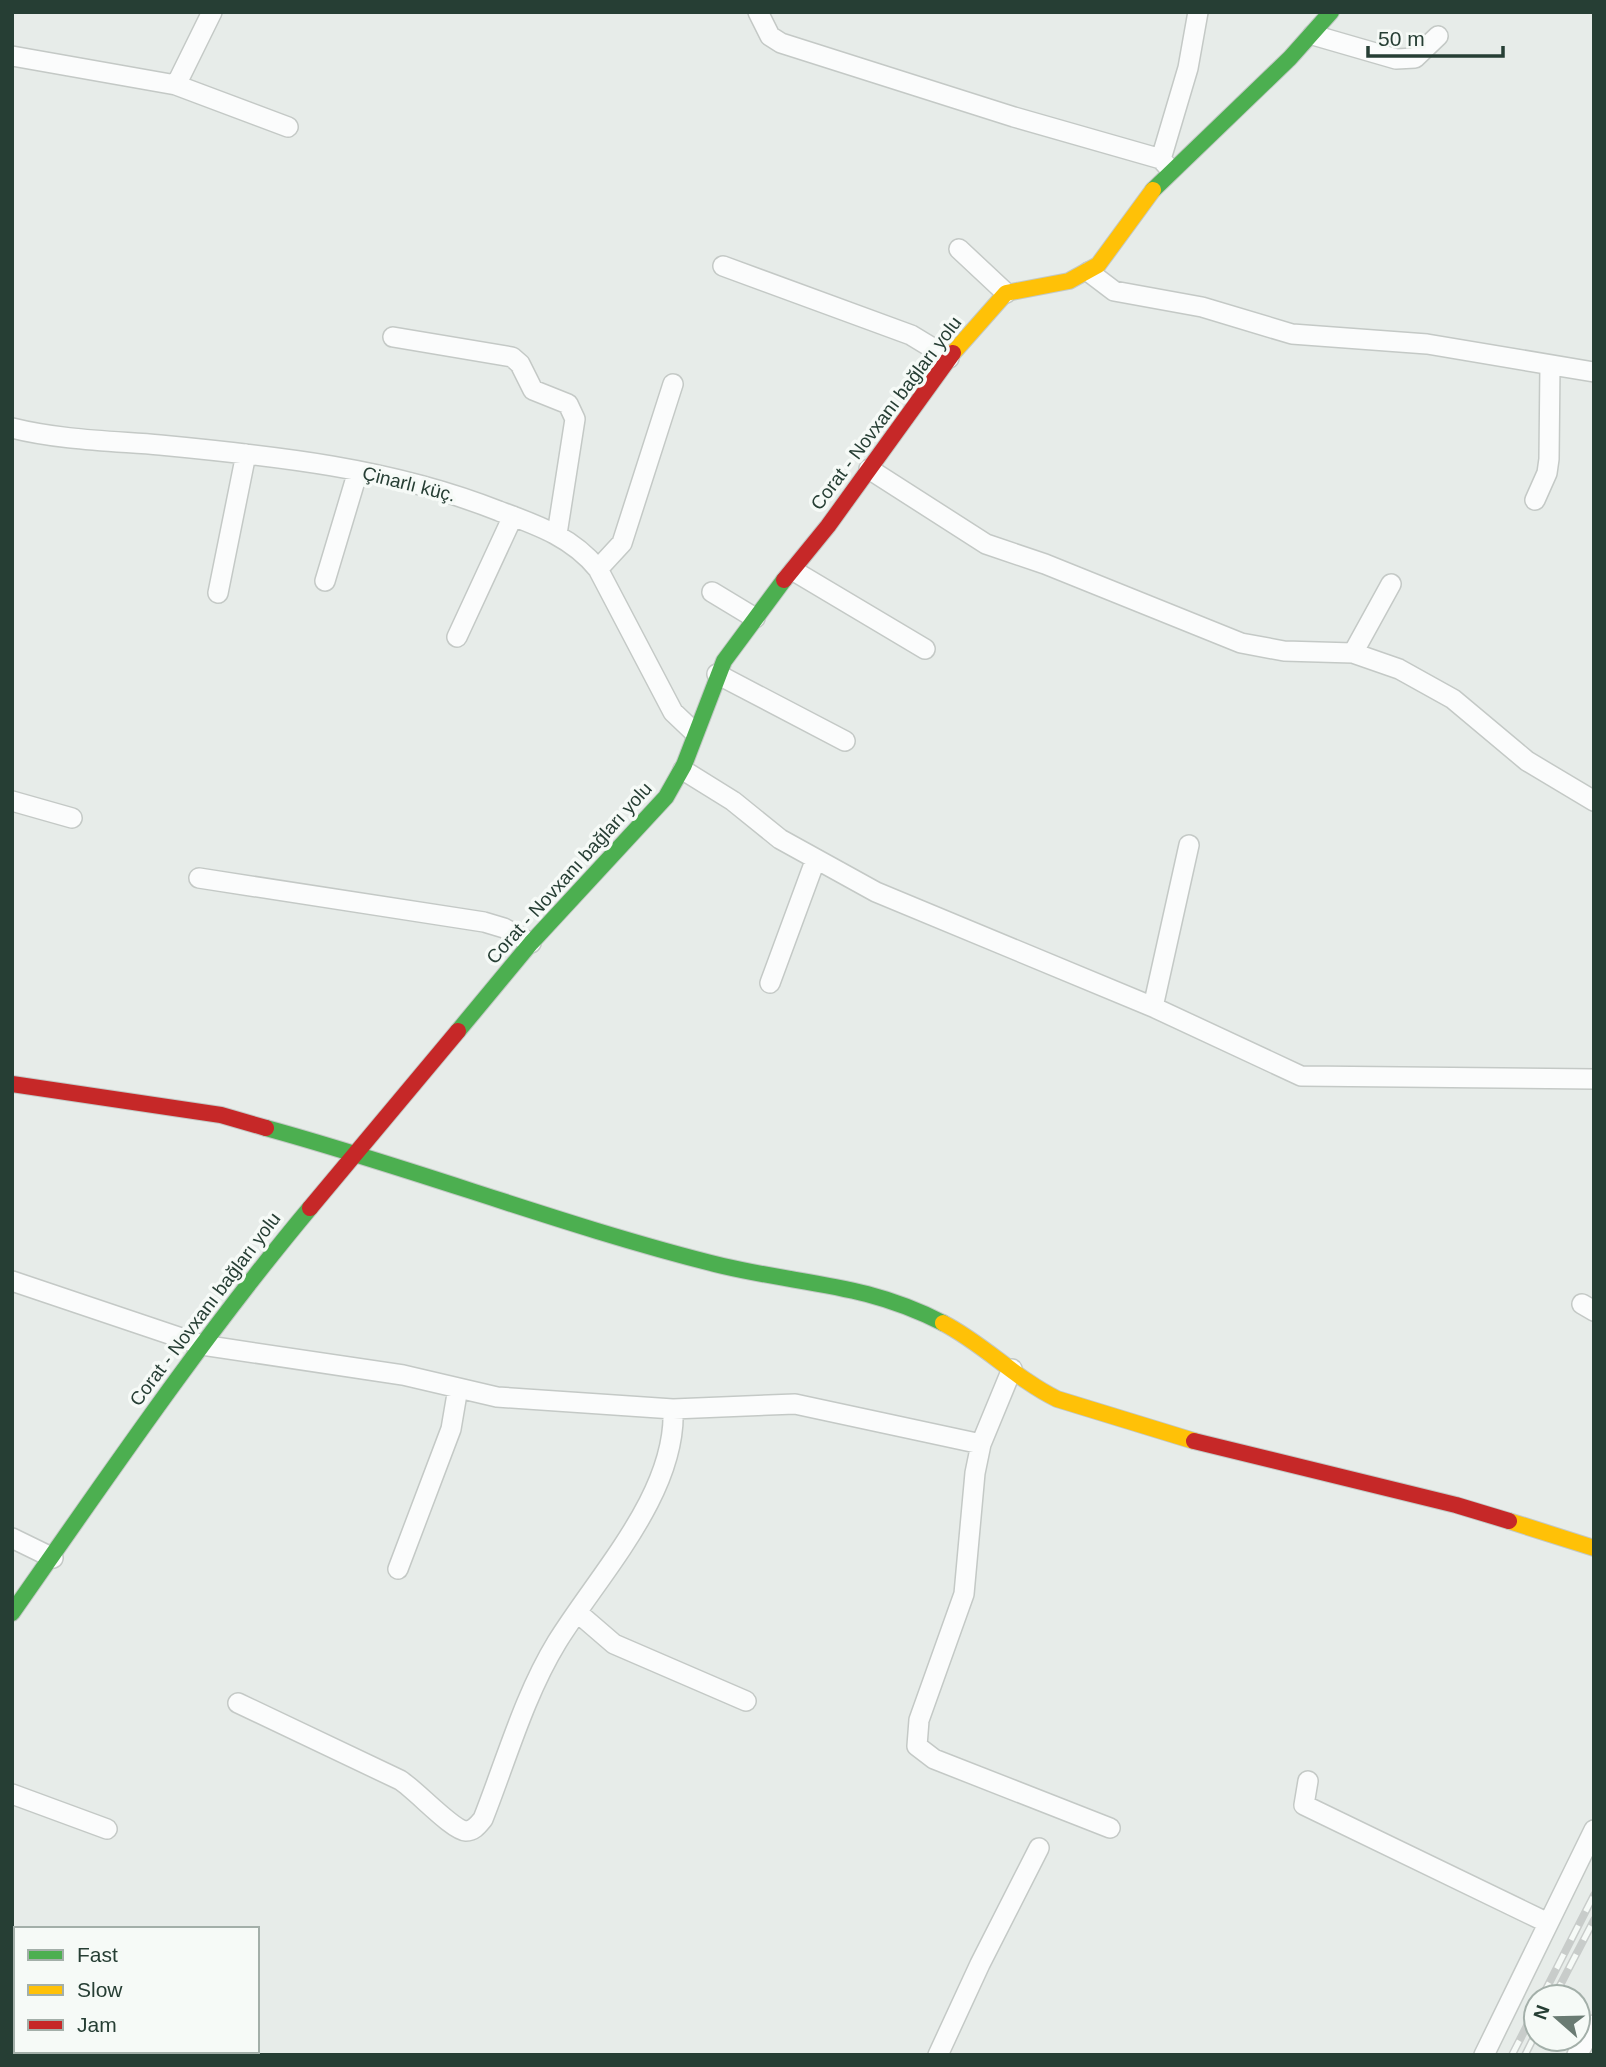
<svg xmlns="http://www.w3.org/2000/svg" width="1606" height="2067" viewBox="0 0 1606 2067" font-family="Arial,sans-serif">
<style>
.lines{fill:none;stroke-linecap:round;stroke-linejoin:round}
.street-casing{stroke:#c4c9c6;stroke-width:22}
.fast-casing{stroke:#c3c9c6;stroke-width:18}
.slow-casing{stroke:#c3c9c6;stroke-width:18}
.jam-casing{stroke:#c3c9c6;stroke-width:18}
.street{stroke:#fbfcfc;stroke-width:19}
.fast{stroke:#4caf50;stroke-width:16}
.slow{stroke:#ffc107;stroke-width:16}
.jam{stroke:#c62828;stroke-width:16}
.rail-casing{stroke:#c8ccca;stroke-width:8}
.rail{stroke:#f6faf7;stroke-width:5;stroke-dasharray:16;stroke-linecap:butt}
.labels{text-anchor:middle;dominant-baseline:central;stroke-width:7;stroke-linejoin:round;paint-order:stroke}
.street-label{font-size:19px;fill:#263e34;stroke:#f6faf7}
</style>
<rect width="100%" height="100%" fill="#e7ece9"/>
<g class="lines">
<defs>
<path id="street" d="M758,12L770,36L781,43L1014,117L1161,159
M1313,35L1396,59L1415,58L1438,36
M12,56L176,85L288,127
M176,85L212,12
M1169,168L1161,159L1188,68L1198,12
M959,249L1006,293
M723,266L911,335L949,358
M1089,272L1114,291L1202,307L1292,334L1427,344L1594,372
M393,337L512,357L520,364L533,390L568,404L575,419L557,534
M12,428C60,440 112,441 160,445C275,456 391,468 499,511C537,525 572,537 598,569L673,712L694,732
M869,469L986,544L1045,564L1241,643L1284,651L1353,653L1399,669L1453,699L1527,761L1594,801
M1535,500L1547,473L1549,459L1550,365
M598,569L622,543L673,384
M794,571L925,649
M325,581L358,471
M712,592L755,618
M218,593L246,454
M457,637L513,516
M1353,653L1391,584
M717,674L845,741
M683,770L733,801L780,839L876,892L1153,1007L1301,1076L1594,1079
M12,801L72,818
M199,878L484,922L504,928L531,943
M770,983L815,861
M1153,1007L1189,845
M12,1281L202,1345L403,1375L497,1397L673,1409L795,1404L981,1444
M1582,1304L1594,1311
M1012,1369L981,1444L975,1473L964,1594L919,1720L917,1746L934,1759L1110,1828
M12,1538L53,1558
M398,1569L451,1429L458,1388
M578,1613L614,1644L746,1701
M238,1703L400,1780C416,1790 452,1830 466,1831C474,1831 478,1825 483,1819C506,1761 524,1696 557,1642C599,1574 677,1493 673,1409
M1308,1781L1304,1805L1546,1922
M12,1794L107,1829
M938,2055L980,1964L1039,1848
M1484,2055L1594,1830
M1577,2055L1594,2025"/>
<path id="fast" d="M1153,190L1290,58L1331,12
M458,1031L531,943L666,797L684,765L724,661L784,580
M266,1128C420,1170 569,1228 723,1266C804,1285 865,1283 943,1323
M12,1613C108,1476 203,1336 310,1208"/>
<path id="slow" d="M953,353L1006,293L1069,281L1098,265L1153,190
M943,1323C984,1344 1016,1379 1057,1399L1194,1441
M1509,1521L1594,1548"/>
<path id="jam" d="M784,580L828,526L953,353
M12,1084L221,1115L266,1128
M310,1208L458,1031
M1194,1441L1456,1505L1509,1521"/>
</defs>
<use href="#street" class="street-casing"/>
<use href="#fast" class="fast-casing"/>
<use href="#slow" class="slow-casing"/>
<use href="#jam" class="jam-casing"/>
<use href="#street" class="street"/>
<use href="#fast" class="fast"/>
<use href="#slow" class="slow"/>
<use href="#jam" class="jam"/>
<defs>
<path id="rail" d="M1542,1997L1594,1895
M1554,1997L1594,1920
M1512,2055L1536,2008
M1525,2055L1536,2033"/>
</defs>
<use href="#rail" class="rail-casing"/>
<use href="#rail" class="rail"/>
</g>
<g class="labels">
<g class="street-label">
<text transform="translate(886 413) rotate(-53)">Corat - Novxanı bağları yolu</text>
<text transform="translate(409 484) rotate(14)">Çinarlı küç.</text>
<text transform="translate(569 873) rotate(-48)">Corat - Novxanı bağları yolu</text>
<text transform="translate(205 1309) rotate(-53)">Corat - Novxanı bağları yolu</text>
</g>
</g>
<rect width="1606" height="2067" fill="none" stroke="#263e34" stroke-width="28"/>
<rect x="14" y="1927" width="245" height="126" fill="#f6faf7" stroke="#a3afa9" stroke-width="2"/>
<rect x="28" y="1950" width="35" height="10" fill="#4caf50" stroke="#a3afa9" stroke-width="2"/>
<text x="77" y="1962" font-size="21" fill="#263e34">Fast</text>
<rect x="28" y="1985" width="35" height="10" fill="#ffc107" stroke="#a3afa9" stroke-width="2"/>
<text x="77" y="1997" font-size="21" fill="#263e34">Slow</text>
<rect x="28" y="2020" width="35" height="10" fill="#c62828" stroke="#a3afa9" stroke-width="2"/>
<text x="77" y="2032" font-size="21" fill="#263e34">Jam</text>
<g transform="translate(1557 2018) rotate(290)"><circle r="33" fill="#f6faf7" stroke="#a3afa9" stroke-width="2"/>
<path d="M0-5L12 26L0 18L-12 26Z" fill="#6a7b73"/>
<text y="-10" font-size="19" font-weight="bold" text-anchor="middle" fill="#263e34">N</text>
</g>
<path d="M1368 46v10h135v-10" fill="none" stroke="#263e34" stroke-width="3.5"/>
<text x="1378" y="46" font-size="21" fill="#263e34" stroke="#f6faf7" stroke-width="5" paint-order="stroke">50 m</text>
</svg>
